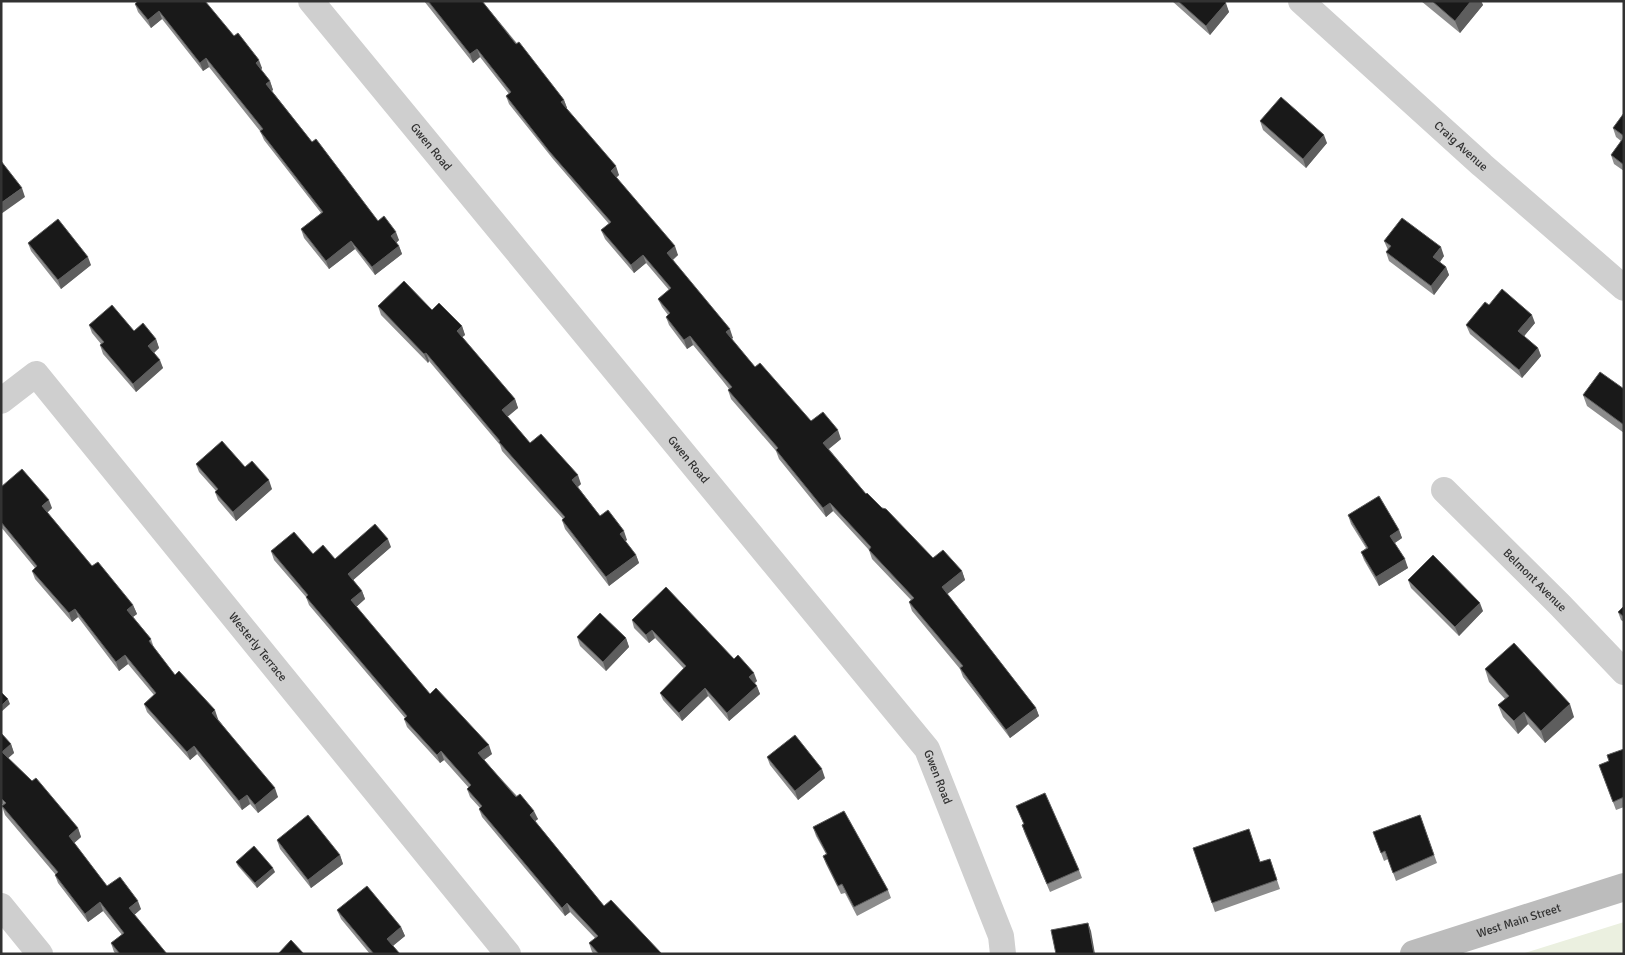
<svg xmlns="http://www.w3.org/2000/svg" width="1625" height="955" viewBox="0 0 1625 955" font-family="Signika,sans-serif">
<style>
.green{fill:#ebf0e0}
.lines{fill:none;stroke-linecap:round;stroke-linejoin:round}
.minor{stroke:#cfcfcf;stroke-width:26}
.secondary{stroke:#bcbcbc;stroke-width:28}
.wall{fill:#8c8c8c}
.shaded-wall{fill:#5e5e5e}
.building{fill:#191919;stroke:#5e5e5e}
.labels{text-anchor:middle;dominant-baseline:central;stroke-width:5;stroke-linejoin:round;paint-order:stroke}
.street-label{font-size:12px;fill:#323232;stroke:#fff}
</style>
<rect width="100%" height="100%" fill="#fff"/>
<path class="green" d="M1624,922V954H1522Z"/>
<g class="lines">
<g class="minor">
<path id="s1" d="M311,1L927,749L1001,936L1003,954"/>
<path id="s2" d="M1301,1L1482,165L1624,288"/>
<path id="s3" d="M1,401L36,374L508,954"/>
<path id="s4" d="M1444,490L1560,605L1624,672"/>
<path d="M1,906L40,954"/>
</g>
<path class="secondary" id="s5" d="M1414,954L1624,887"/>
</g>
<path class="wall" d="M138,1L234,36L262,68L261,70L270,81L273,90L272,91L312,142L378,221L399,240L396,243L399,246L402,254L375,275L355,249L329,269L304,238L301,229L321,213L264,140L260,131L209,67L203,71L162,19L151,28L138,12L135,4Z
M424,1H482L564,100L567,108L566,109L619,175L616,177L678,255L673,260L733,338L731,339L755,367L811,421L841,439L829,449L866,494L882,508L933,558L962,571L965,580L947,594L1036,708L1039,716L1010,738L963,677L960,669L912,611L909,602L911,600L872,559L869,550L833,511L826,517L779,459L776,451L731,399L728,390L729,389L722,380L693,345L687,349L669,325L666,317L668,315L662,307L658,299L669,290L646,263L634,273L605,239L601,230L609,224L553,159L509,104L506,96L509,94L480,57L473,63Z
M1172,1H1224L1229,12L1210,35Z
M1421,1H1481L1483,5L1460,33Z
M1624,113V171L1614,164L1611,155L1621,141L1616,137L1613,128Z
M1260,121L1327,143L1306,168L1263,130Z
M1384,241L1444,256L1440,262L1446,267L1449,275L1434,295L1389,261L1386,252L1388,250Z
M28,243L91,265L61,289L31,251Z
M1489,305L1535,323L1524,336L1538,348L1541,356L1522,378L1470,334L1466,325Z
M378,306L432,310L462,326L465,335L462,337L515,399L518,408L507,416L530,443L581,484L578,487L600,516L627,540L625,541L636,555L639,563L609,586L565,529L562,520L563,519L502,451L500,445L429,361L428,363L381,315Z
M89,325L134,331L156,339L159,348L154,352L163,368L136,392L103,354L100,345L101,344L92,333Z
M1624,389V433L1587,406L1583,395Z
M196,464L245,467L272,489L236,521L218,500L215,492L216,491L199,472Z
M1,487L52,508L47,512L92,566L133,605L137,614L133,617L151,639L154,648L175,675L218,719L278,797L258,813L250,804L242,810L197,754L190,760L147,712L144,704L154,695L128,664L119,671L78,617L72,622L35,579L32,571L35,568L1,527Z
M1348,515L1399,530L1402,538L1395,543L1408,568L1379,586L1364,560L1361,552L1366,548L1351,524Z
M391,547L353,580L362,591L365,599L356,607L430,694L492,754L484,760L538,819L535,821L604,906L662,954H594L592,952L589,943L595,938L570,912L565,916L482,817L479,809L480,808L470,797L467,789L469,788L444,760L440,763L407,727L404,719L405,718L309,605L306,597L274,560L271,551L313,554L335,559Z
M1408,580L1483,611L1459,636L1411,588Z
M1624,606V622L1621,620L1618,612Z
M632,620L734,659L757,681L755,683L760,694L729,721L708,696L682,721L663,700L660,693L684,669L655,638L649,643L634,628Z
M577,637L626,638L629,647L606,671L580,646Z
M1485,669L1574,717L1545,743L1528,724L1518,734L1503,717L1498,705L1505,699L1489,682Z
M1,733L11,744L14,753L8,758L78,828L81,837L74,843L107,886L141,909L134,915L167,954H116L114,952L111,943L122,935L103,911L88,922L58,883L55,875V874L5,815L2,806L3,805L1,803Z
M1624,749V807L1616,810L1599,765L1609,761Z
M767,757L825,778L798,800L770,765Z
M1016,806L1079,870L1082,878L1050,892L1025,834L1022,825L1024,824Z
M1420,815L1437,863L1396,881L1388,859L1384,861L1373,832Z
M813,827L888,890L891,898L857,916L845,893L841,894L826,864L823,856L826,854L816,836Z
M277,840L340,855L343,864L311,888L280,849Z
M1193,848L1260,862L1270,859L1280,889L1215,912Z
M236,862L275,872L257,888L238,866Z
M337,910L401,927L405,936L393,946L400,954H370L341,919Z"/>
<path class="shaded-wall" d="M1471,1H1481L1483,5L1460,33L1455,21Z
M1226,3L1229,12L1210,35L1206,26Z
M159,11L162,19L151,28L148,20Z
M477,49L480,57L473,63L470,54Z
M206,58L209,67L203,71L200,63Z
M259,60L262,68L259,72L256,63Z
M270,81L273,90L270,92L266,84Z
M564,100L567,108L564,111L561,102Z
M1324,135L1327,143L1306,168L1303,159Z
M616,166L619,175L614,180L611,171Z
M22,188L25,197L1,214V203Z
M396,232L399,240L394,245L391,236Z
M351,241L355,249L329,269L326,261Z
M399,246L402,254L375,275L372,267Z
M675,246L678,255L671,261L667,253Z
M1441,247L1444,256L1437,266L1433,257Z
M643,255L646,263L634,273L631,265Z
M88,257L91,265L61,289L58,280Z
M1446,267L1449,275L1434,295L1431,286Z
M1532,315L1535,323L1521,340L1518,331Z
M462,326L465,335L460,339L457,331Z
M730,329L733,338L729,341L726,332Z
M690,336L693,345L687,349L684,340Z
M156,339L159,348L152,355L148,346Z
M1538,348L1541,356L1522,378L1519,370Z
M426,353L429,361L428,363L424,354Z
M160,360L163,368L136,392L133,384Z
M515,399L518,408L505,419L502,410Z
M838,430L841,439L826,451L823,443Z
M578,475L581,484L575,489L572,480Z
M269,480L272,489L236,521L233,512Z
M49,500L52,508L45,515L42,506Z
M830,503L833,511L826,517L823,508Z
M1399,530L1402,538L1393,544L1390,536Z
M624,531L627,540L623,543L620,534Z
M388,539L391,547L351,582L348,574Z
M636,555L639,563L609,586L606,577Z
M1405,559L1408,568L1379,586L1376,577Z
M962,571L965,580L945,596L942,587Z
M362,591L365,599L354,609L351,600Z
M1480,603L1483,611L1459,636L1455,627Z
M133,605L137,614L130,619L127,610Z
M75,609L78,617L72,622L69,613Z
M652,630L655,638L649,643L646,635Z
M626,638L629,647L606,671L603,662Z
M125,655L128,664L119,671L116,662Z
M754,673L757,681L752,685L749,677Z
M757,686L760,694L729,721L727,713Z
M705,688L708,696L682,721L679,713Z
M8,699L10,704L1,712V706Z
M1570,704L1574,717L1545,743L1541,731Z
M1036,708L1039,716L1010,738L1006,730Z
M215,710L218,719L215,721L212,713Z
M1524,712L1528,724L1518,734L1514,721Z
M11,744L14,753L5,761L2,752Z
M489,745L492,754L481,762L478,753Z
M194,746L197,754L190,760L187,752Z
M441,751L444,760L440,763L437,755Z
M822,769L825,778L798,800L795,791Z
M275,788L278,797L258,813L255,805Z
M247,795L250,804L242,810L239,801Z
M534,811L538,819L533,823L530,815Z
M78,828L81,837L72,845L69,836Z
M340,855L343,864L311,888L308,880Z
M273,868L275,872L257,888L255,883Z
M138,901L141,909L132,917L129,908Z
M100,902L103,911L88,922L85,914Z
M567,903L570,912L565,916L562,908Z
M1088,923L1091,931L1095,954H1094Z
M401,927L405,936L390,948L387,939Z"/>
<path class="building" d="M138,1H205L234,36L238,33L259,60L256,63L270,81L266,84L312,142L316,139L378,221L384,216L396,232L391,236L399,246L372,267L351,241L326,261L301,229L323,212L260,131L263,129L206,58L200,63L159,11L148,20L135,4Z
M428,1H482L516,44L519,42L564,100L561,102L616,166L611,171L675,246L667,253L730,329L726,332L755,367L760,363L811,421L823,412L838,430L823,443L866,494L867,493L882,508L886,509L933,558L943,550L962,571L942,587L1036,708L1006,730L960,668L963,666L909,602L914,598L869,550L871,547L830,503L823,508L776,450L778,448L728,390L732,387L719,372L690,336L684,340L666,317L670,313L658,299L671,288L643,255L631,265L601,230L611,222L549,151L506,96L511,92L477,49L470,54Z
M1178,1H1224L1226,3L1206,26Z
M1432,1H1471L1455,21Z
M1281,97L1324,135L1303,159L1260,121Z
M1624,113V136L1613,128Z
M1624,137V165L1611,155Z
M1,161L22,188L1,203Z
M1402,218L1441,247L1433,257L1446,267L1431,286L1386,252L1391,246L1384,241Z
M58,219L88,257L58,280L28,243Z
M404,281L432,310L439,303L462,326L457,331L515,399L502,410L530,443L541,434L578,475L572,480L600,516L608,510L624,531L620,534L636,555L606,577L562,520L565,517L499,442L500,441L426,353L424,354L378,306Z
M1502,289L1532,315L1518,331L1538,348L1519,370L1466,325L1485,302L1489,305Z
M112,305L134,331L143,323L156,339L148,346L160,360L133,384L100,345L104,342L89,325Z
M1600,372L1624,389V425L1583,395Z
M222,441L245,467L252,461L269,480L233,512L215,492L218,489L196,464Z
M22,469L49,500L42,506L92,566L98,562L133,605L127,610L151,639L149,641L175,675L179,671L215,710L212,713L275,788L255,805L247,795L239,801L194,746L187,752L144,704L156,693L125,655L116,662L75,609L69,613L32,571L37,566L1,522V487Z
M1379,496L1399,530L1390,536L1405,559L1376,577L1361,552L1368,548L1348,515Z
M375,524L388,539L348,574L362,591L351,600L430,694L436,688L489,745L478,753L516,797L520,794L534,811L530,815L604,906L611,900L662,954H599L589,943L598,936L567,903L562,908L479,809L482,806L467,789L471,785L441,751L437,755L404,719L407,716L306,597L308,595L271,551L294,532L313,554L323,545L335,559Z
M1433,555L1480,603L1455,627L1408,580Z
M666,587L734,659L738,655L754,673L749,677L757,686L727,713L705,688L679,713L660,693L686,666L652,630L646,635L632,620Z
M1624,606V617L1618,612Z
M600,613L626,638L603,662L577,637Z
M1514,643L1570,704L1541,731L1524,712L1514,721L1498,705L1509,696L1485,669Z
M1,692L8,699L1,706Z
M1,733L11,744L2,752L32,781L36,778L78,828L69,836L107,886L120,877L138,901L129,908L167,954H120L111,943L124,933L100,902L85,914L55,875L58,872L2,806L6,803L1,798Z
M795,735L822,769L795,791L767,757Z
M1624,749V797L1613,802L1599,765L1609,761L1607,755Z
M1045,793L1079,870L1047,884L1022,825L1024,824L1016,806Z
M844,811L888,890L854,907L842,884L838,886L823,856L827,854L813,827Z
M308,815L340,855L308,880L277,840Z
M1420,815L1434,855L1393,873L1385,851L1381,853L1373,832Z
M1249,829L1260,862L1270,859L1277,880L1212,903L1193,848Z
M254,846L273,868L255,883L236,862Z
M367,886L401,927L387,939L400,954H374L337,910Z
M1088,923L1094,954H1056L1051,930Z
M291,940L304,954H278Z"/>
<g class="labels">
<g class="street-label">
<text stroke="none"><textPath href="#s2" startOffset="216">Craig Avenue</textPath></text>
<text stroke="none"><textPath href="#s1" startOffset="189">Gwen Road</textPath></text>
<text stroke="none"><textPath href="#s1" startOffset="594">Gwen Road</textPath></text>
<text stroke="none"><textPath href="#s4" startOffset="128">Belmont Avenue</textPath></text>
<text stroke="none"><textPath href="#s3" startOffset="396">Westerly Terrace</textPath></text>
<text stroke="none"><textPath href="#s1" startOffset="999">Gwen Road</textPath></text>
<text stroke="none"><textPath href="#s5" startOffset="110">West Main Street</textPath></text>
</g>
</g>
<rect width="1625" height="955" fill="none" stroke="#323232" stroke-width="5"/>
</svg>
